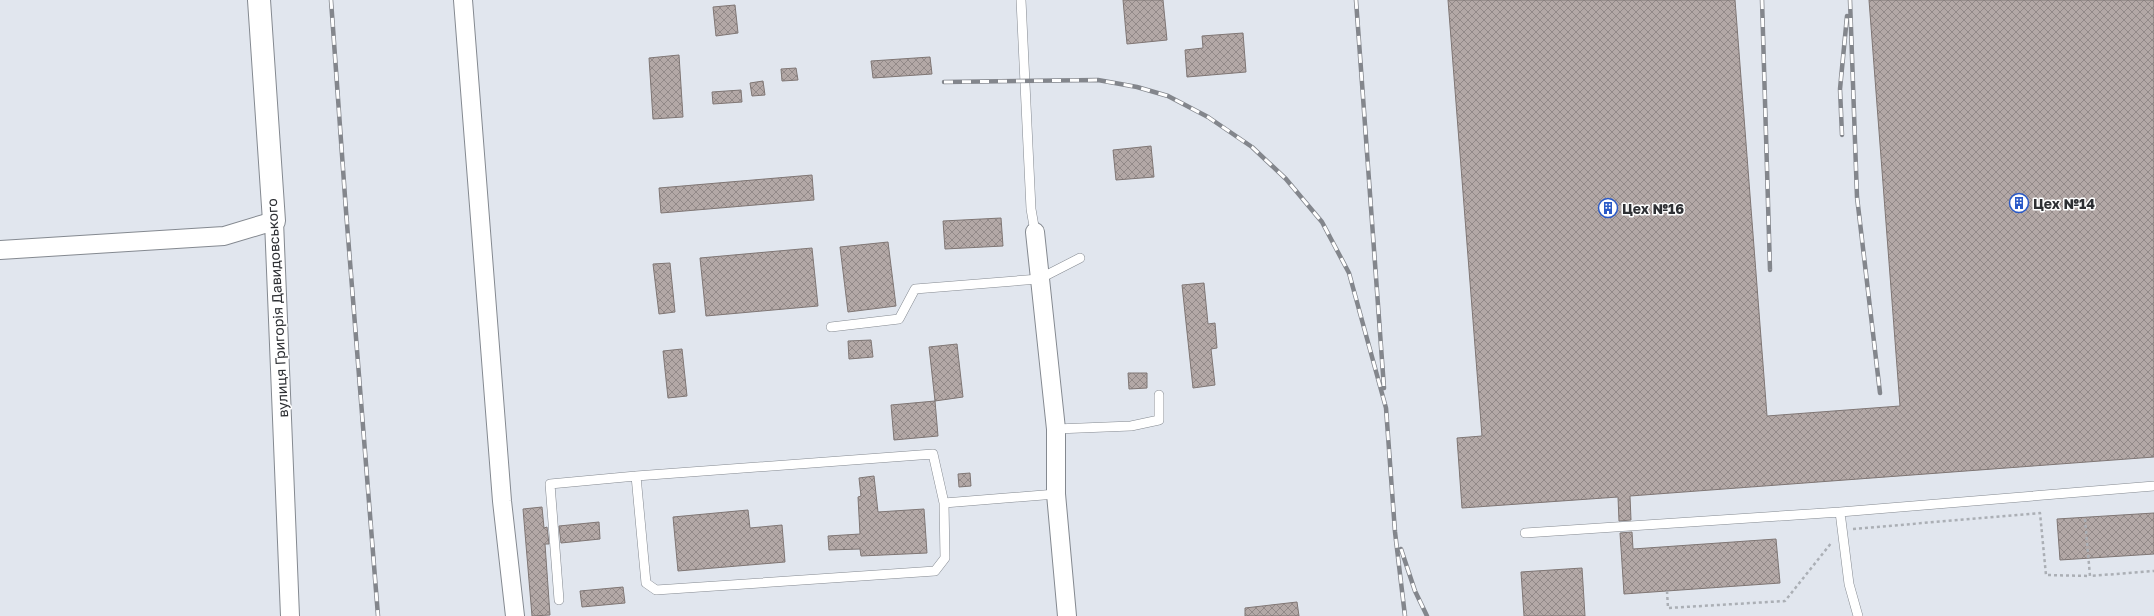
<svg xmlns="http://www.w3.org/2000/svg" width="2154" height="616" viewBox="0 0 2154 616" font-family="'Golos Text',sans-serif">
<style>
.building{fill:url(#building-cross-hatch);stroke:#7f7674}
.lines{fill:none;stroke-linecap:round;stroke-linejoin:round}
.lane-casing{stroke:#848990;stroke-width:10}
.street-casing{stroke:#848990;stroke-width:20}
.secondary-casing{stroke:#848990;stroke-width:24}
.path{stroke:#abafb5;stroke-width:2.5;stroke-dasharray:3 3;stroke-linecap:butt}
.lane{stroke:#fff;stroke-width:9}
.street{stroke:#fff;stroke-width:18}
.secondary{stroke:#fff;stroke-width:22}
.rail-casing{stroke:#83868c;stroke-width:4.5}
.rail{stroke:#fff;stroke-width:3;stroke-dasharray:9;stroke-linecap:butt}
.labels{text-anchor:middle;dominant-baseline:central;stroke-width:3;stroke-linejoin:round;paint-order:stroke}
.poi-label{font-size:14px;font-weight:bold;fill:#2d2f33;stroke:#fff;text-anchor:start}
.street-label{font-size:14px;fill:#2d2f33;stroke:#fff}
</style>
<defs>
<pattern id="building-cross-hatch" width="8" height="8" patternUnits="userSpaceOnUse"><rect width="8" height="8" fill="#b3a8a6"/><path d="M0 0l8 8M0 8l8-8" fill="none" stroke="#928988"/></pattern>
</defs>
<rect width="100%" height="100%" fill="#e1e6ee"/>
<path class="building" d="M1123,0H1163L1167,40L1127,44Z
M1448,0H1735L1767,416L1900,406L1869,0H2154V457L1630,496L1631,520L1619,521L1618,497L1462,508L1457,438L1482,436Z
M735,5L738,33L716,36L713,7Z
M1243,33L1246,72L1187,77L1185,50L1203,48L1202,36Z
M679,55L683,117L653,119L649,58Z
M930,57L932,74L873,78L871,61Z
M796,68L798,80L782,81L781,69Z
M763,81L765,95L752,96L750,83Z
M741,90L742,102L713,104L712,92Z
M1151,146L1154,177L1116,180L1113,150Z
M812,175L814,200L661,213L659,188Z
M1001,218L1003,246L945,249L943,221Z
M888,242L896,306L848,312L840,247Z
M812,248L818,306L706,316L700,258Z
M670,263L675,312L659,314L653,264Z
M1204,283L1208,324L1215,323L1217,348L1211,349L1215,385L1193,388L1182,285Z
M871,340L873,357L849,359L848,341Z
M957,344L963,397L935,401L929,347Z
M682,349L687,396L668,398L663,351Z
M1128,373H1147V388L1129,389Z
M935,401L938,436L894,440L891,405Z
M970,473L971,486L959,487L958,474Z
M874,476L878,512L924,509L927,553L861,556L860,549L829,550L828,536L860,534L858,497L861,496L859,478Z
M542,507L544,528L547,527L549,544H545L550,615L532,616L523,509Z
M748,510L750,528L782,525L785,562L678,571L673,517Z
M2154,513V554L2060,560L2057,519Z
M599,522L600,539L561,543L559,526Z
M1632,532L1633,549L1776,539L1780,583L1624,594L1620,533Z
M1582,568L1585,616H1524L1521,572Z
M623,587L625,603L582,607L580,591Z
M1297,602L1299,616H1245V608Z"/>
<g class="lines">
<defs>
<path id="lane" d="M1021,0L1031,209L1035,232
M831,327L899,319L915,289L1039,279L1080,258
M1056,429L1131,426L1159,420V395
M636,476L646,583L656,590L935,571L945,558L944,503
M1840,512L1849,584L1858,616
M1525,533L1840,512L2154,486
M559,600L550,484L636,476L933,454L944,503L1056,494"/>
<path id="street" d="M463,0L502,501L515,616
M1035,232L1056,429V494L1067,616
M0,250L224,236L274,221L290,616"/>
<path id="secondary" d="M259,0L274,221"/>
</defs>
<use href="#lane" class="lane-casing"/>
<use href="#street" class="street-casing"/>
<use href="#secondary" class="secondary-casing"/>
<path class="path" d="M2085,519L2090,576L2154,571
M1853,529L2040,513L2046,575L2090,576
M1667,591L1668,608L1785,601L1832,542"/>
<use href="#lane" class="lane"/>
<use href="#street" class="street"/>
<use href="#secondary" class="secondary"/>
<defs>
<path id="rail" d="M331,0L346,211L378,616
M1356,0L1384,388
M1762,0L1770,270
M1850,0L1857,197L1880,393
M944,82L1098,80L1137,87L1168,96L1208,117L1252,147L1286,179L1322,222L1349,273L1386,408L1395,532L1405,616
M1842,135L1840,89L1847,16
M1401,549L1415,591L1427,616"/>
</defs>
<use href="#rail" class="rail-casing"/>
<use href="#rail" class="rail"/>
</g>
<defs>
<symbol id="building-ring" viewBox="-11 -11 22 22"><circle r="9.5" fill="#fff" stroke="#2959c7" stroke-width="1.5"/><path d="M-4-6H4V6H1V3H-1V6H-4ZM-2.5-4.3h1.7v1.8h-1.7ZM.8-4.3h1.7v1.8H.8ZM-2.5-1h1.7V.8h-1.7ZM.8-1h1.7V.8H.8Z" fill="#2959c7"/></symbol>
</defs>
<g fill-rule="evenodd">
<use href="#building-ring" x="2008" y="192" width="22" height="22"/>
<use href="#building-ring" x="1597" y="197" width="22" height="22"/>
</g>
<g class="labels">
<g class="poi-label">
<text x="2033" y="203">Цех №14</text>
<text x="1622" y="208">Цех №16</text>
</g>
<g class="street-label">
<text transform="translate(277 308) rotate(-93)">вулиця Григорія Давидовського</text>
</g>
</g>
</svg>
